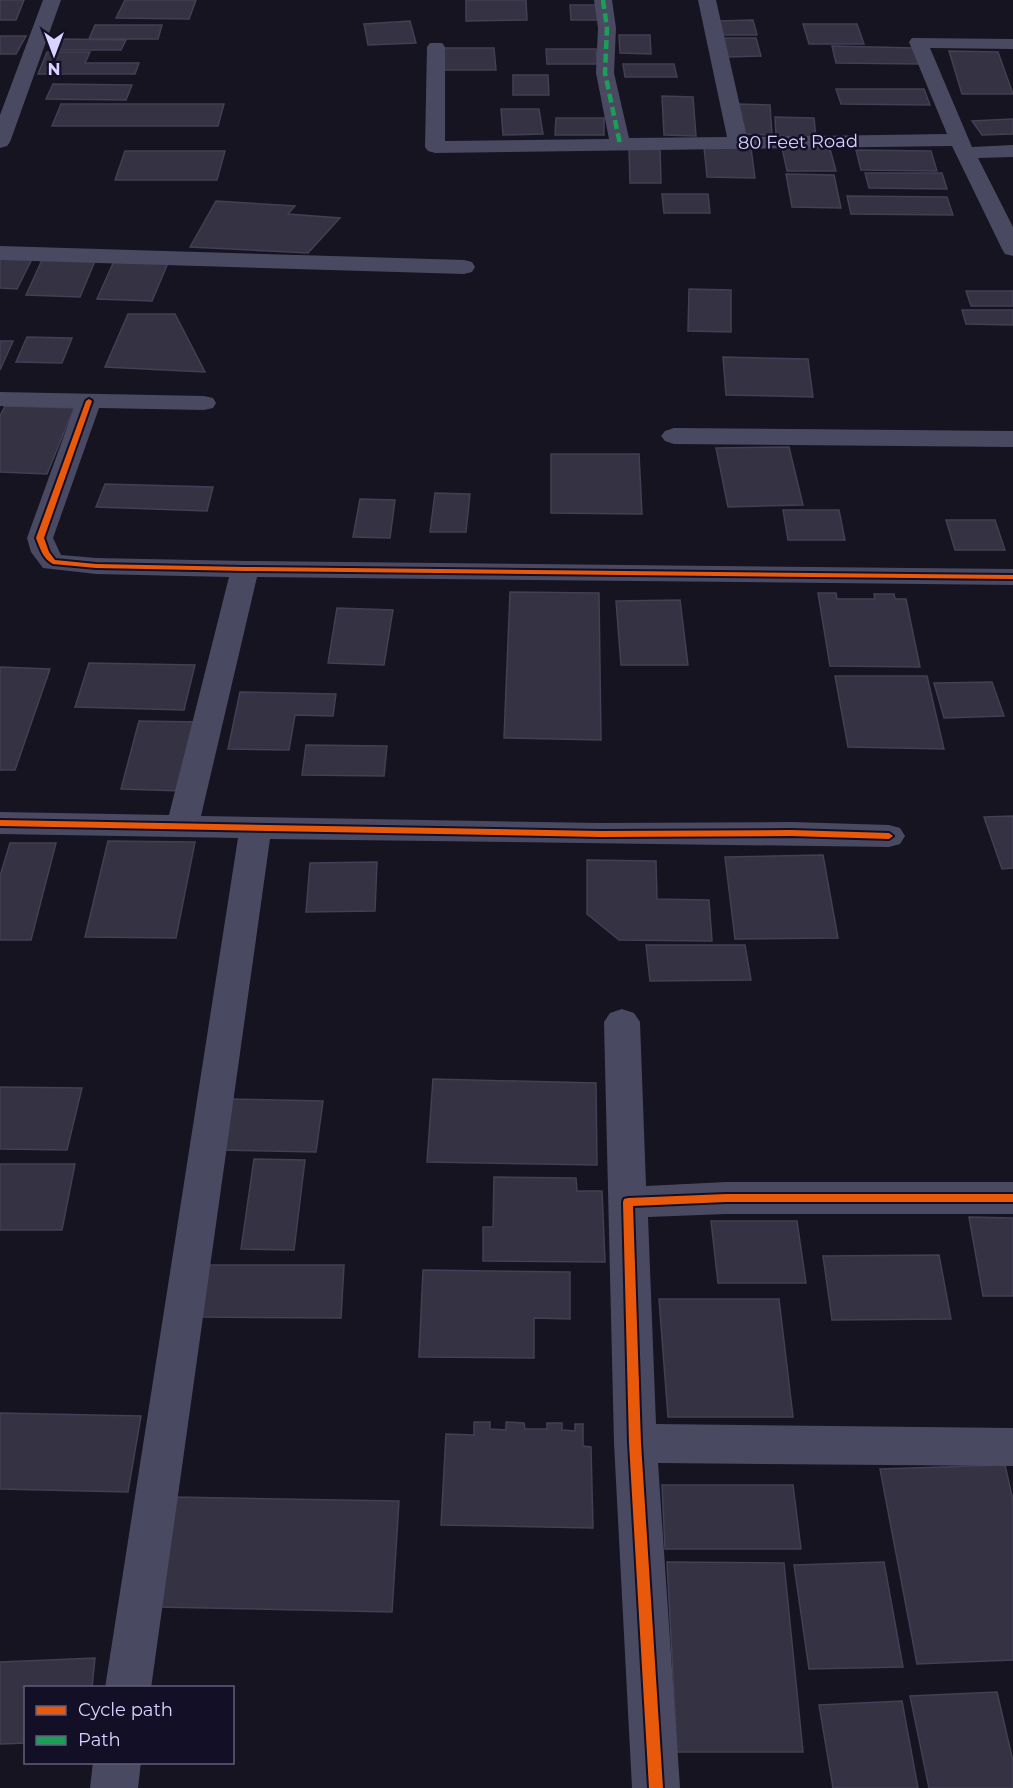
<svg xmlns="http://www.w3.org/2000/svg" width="1013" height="1788" viewBox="0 0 1013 1788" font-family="Montserrat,sans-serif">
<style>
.building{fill:#343243;stroke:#433f54;stroke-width:1.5}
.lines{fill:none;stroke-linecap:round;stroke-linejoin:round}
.street{fill:#4a4962;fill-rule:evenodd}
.quiet{stroke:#1a9f57;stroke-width:4.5;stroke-dasharray:9 4.5;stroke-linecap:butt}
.cycleway-casing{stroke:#130f26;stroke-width:4}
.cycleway{fill:#e8590c;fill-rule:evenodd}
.labels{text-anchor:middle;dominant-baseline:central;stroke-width:5;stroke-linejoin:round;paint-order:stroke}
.far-street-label{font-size:18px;fill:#d9d4ff;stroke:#130f26}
</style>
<rect width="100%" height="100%" fill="#161421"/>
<path class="building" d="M0,0H24L16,20H0Z
M125,0H196L189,19L116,18Z
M466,0H526L527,20L466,21Z
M570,5H597L598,20H571Z
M753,20L757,35H721L718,21Z
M410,21L416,43L368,45L364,24Z
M803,24H857L864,44H809Z
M95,25H162L158,39H89Z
M619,35H650L651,54L620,53Z
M0,36H26L16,54H0Z
M723,38H756L761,56L727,57Z
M61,39L126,40L121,50H57Z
M832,46L915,48L920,64L836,63Z
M443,48H494L496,70H443Z
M546,49H596L597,64H547Z
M949,51L998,52L1013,94H962Z
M47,52H90L85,63H139L135,74H38Z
M623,64H674L677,77H625Z
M513,75H548L549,95H513Z
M53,84L132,85L126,100L46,99Z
M836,89H924L930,105L841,104Z
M662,96L693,97L696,136L664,135Z
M61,104H224L218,126H52Z
M738,104L770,105L772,135L739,134Z
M501,109H539L543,134L503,135Z
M775,117L814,118L816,138L776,136Z
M556,118H604V135H555Z
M1013,119V134L982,135L972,121Z
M629,147H660L661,183H630Z
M704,147L751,148L755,178L707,177Z
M782,148L830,149L836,171H787Z
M856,150L931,151L937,171L861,170Z
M125,151H225L217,180H115Z
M865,173H942L947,189L869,188Z
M786,174L834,175L841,208L792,207Z
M662,194H708L710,213H664Z
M847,196L947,197L953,215L851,214Z
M216,201L295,206L288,214L340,218L308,253L190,247Z
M0,258L32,259L17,289L0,288Z
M42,260L95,261L80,297L26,295Z
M114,261L168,263L152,301L97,299Z
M689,289L731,290V332L688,331Z
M966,291H1013V306H971Z
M962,310H1013V325L966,324Z
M128,314H175L205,372L105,367Z
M27,337L72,338L62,363L16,362Z
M0,341H13L0,370Z
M723,357L808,359L813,397L726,395Z
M5,406L74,408L47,474L0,472V416Z
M789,447L803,505L728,507L716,448Z
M551,454H639L642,514L551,513Z
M105,484L213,487L207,511L96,507Z
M435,493L470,494L466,532H430Z
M360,499L395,500L390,538L353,537Z
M783,510H839L845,540H788Z
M946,520H995L1005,550H955Z
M510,592L599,593L601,740L504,738Z
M818,593H836L837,599H875L874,594H894L895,599H906L920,667L830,666Z
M680,600L688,665H621L616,601Z
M337,608L393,610L384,665L328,663Z
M89,663L195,665L184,710L75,707Z
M0,667L50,669L15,770H0Z
M835,676H927L944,749L848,747Z
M992,682L1004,716L944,718L934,683Z
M240,692L336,694L333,716L295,715L289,750L228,749Z
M139,721L198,722L182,791L121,789Z
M306,745L387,746L384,776L302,775Z
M1013,816V868L1002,869L984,817Z
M108,841L195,842L176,938L85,937Z
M10,843H56L31,940H0V876Z
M823,855L838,938L735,939L725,857Z
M587,860L656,861L657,899L709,900L712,941L619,940L587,914Z
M377,862L375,911L306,912L310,863Z
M646,945H745L751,980L650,981Z
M433,1079L596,1083L597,1165L427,1162Z
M0,1087L82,1088L67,1150L0,1149Z
M227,1099L323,1101L316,1152L219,1150Z
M254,1159L305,1160L294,1250L241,1249Z
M0,1164H75L62,1230H0Z
M494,1177L576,1178L577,1191H602L605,1262L483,1261V1227H493Z
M969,1217L1013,1218V1296H983Z
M711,1221H797L806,1283H718Z
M939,1255L951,1319L832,1320L823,1256Z
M208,1265H344L341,1318L200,1317Z
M423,1270L570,1272V1319L534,1318V1358L419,1357Z
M659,1299H779L793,1417H668Z
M0,1413L141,1416L128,1492L0,1489Z
M474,1422H490V1429L506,1430V1422L524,1423L525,1429H547V1423H562V1430L575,1431V1424H583V1446L591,1447L593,1528L441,1525L446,1434L474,1435Z
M1005,1465L1013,1500V1660L917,1664L880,1469Z
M662,1485H793L801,1549H665Z
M174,1497L399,1501L392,1612L157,1607Z
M667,1562L784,1563L803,1752H677Z
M884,1562L903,1667L809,1669L794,1565Z
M95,1658L92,1688H26V1743L0,1744V1662Z
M997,1692L1013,1761V1788H929L910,1696Z
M902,1701L918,1788H833L819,1705Z"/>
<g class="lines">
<path class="street" d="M43,0H61L10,142L7,146L0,148V115Z
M594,0H612L616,28L614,73L629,138L727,137L698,0H716L747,137L947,134L909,42L912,38L1013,39V49L930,48L972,147L1013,145V157L978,158L1013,227V256L1005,254L1002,249L952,146L435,153L428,151L425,147L427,47L430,43H442L445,47V141L609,139L596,73L598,28Z
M0,246L464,260L472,262L475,267L472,272L464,274L0,260Z
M0,392L204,396L213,398L216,403L213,408L204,410L99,408L53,538L61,555L96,558L245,561L1013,569V585L257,577L201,816L600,823L791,822L889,825L900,828L905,836L900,844L889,847L270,839L151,1688H105L238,838L0,834V812L169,815L229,577L96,574L43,568L31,552L27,538L74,408L0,406Z
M674,428L1013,431V447L674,444L665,441L661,436L665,431Z
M622,1009L634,1013L640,1022L646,1186L726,1182H1013V1214H726L648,1217L656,1424L1013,1428V1466L658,1463L680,1788H632L614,1443L604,1022L610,1013Z
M93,1762H141L138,1788H90Z"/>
<path class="quiet" d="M603,0L607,28L605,73L620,144"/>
<defs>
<path id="cycleway" d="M89,399L92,401L44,538L49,552L55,560L96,564L245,567L1013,575V579L245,571L96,568L53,564C43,559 40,548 36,538L86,401Z
M0,820L600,831L791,830L889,833L893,836L889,839L791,836L600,837L0,826Z
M726,1194H1013V1202H726L633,1206L641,1443L663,1788H649L629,1443L623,1202L624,1199L628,1198Z"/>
</defs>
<use href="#cycleway" class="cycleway-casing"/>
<use href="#cycleway" class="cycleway"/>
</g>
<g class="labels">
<g class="far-street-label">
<text transform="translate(798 142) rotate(-1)">80 Feet Road</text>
</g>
</g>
<rect x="24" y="1686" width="210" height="78" fill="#130f26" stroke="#625e7d" stroke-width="1.5"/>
<rect x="36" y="1706" width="30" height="9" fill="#e8590c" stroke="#625e7d" stroke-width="1.5"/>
<text x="78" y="1716" font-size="18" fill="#d9d4ff">Cycle path</text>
<rect x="36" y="1736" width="30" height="9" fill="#1a9f57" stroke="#625e7d" stroke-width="1.5"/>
<text x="78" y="1746" font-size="18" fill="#d9d4ff">Path</text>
<g transform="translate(54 54) rotate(180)" stroke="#130f26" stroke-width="4.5" paint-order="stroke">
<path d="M0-4.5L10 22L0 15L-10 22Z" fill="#d9d4ff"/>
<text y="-9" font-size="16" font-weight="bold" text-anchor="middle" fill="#d9d4ff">N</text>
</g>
</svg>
